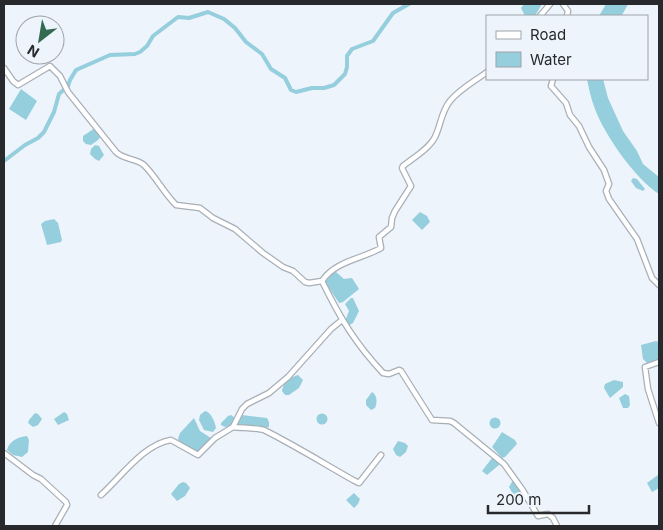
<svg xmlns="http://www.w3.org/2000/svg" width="663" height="530" viewBox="0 0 663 530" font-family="Inter,sans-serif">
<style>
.water{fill:#95cedd}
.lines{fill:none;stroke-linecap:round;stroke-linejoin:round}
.canal{stroke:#95cedd;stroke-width:4}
.minor-casing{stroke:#a9afb6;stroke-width:7}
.minor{stroke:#fff;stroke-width:4.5}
</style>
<rect width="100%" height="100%" fill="#eef4fc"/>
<path class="water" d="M524,4H542L535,16H525L521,8Z
M606,4H628L617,16H599Z
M587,79H603L608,98L623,131L637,151L643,164L659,177V194C636,180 604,134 595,109C591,99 589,89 587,79Z
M21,89L37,101L26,120L9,109Z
M95,128L101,136L98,140L91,145L86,144L83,141V136Z
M95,145L99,146L104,155L99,161L95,159L90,154L91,149Z
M633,178L637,179L645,189L643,191L636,188L631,181Z
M420,212L427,216L430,222L422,230L412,220Z
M54,219L58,223L62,240L61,242L47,245L41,224L45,221Z
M336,272L344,279L352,278L359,289L343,302L339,303L325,282L333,273Z
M351,298H353L359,311L353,323L348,326L345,321L349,311L345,304Z
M656,341L659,342V360L647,363L643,359L641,345Z
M298,375L303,380L299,388L289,395H285L282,391C283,383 290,377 298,375Z
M614,380L623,382V387L610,398L604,388L605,384Z
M372,392C378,396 377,403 375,408L371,410L366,405V400Z
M625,394L629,396L630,405L628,408H623L619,398Z
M205,411C211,412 215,422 216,428L213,432L204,430L199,420L200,415Z
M64,412L67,414L69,420L58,425L54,419Z
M35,413L38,414L42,419L38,425L33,427L28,423L29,420Z
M316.5 419a5.5 5.5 0 1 1 11 0a5.5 5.5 0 1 1-11 0Z
M231,415L235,418L233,425L225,427L221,425V423L228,416Z
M242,415L267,418L269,422V427L263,428L236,426Z
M489.5 423a5.5 5.5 0 1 1 11 0a5.5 5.5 0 1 1-11 0Z
M194,418L200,431L211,438L198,454L181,444L178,439L180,433Z
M502,432L515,440L517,444L505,457L502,458L492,447Z
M27,436L29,440L28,452L22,457L13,455L7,450C9,441 18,437 27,436Z
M398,441L405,443L408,446L406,452L400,457L396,455L393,449Z
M492,458L499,462V465L487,475L482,471Z
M658,475H659V488L652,492L647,483Z
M513,480L516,481L520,489V494L516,497L514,496L509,487Z
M183,482L186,483L190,488L185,496L177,501L171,494L179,484Z
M354,493L360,499L358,504L354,508L346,500Z"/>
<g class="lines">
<path class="canal" d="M619,16L626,4
M4,161L25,145L38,138L44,132L54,112L59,94L68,86L70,80L76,70L110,55L135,54L140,52L147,46L153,36L178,17L189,18L208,12L224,19L235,28L246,42L262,54L271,69L285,78L291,90L296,92L312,88H324L334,85L345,74L347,67V56L352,49L373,41L393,13L409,4"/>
<defs>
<path id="minor" d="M563,4L568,11L567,16
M540,16L550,4
M4,68L13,81L18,85L50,66L60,76L68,92L116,152C124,160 136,158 144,165C156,177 164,193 176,205L200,208L213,218L235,229L263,253L283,267L293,271L305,282L309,283L322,281C340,318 355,343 383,373L389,374L399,370L401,371L432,420L450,421L454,423L504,464L522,489L538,516L548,514L553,518L557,526
M553,79L551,86L566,103L570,115L579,126L589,147L604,170L609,184L606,191L609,199L637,239L652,278L659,285
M322,281C335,261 362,259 381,248L379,237L391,227L392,218L395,211L411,186L402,168L403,166C413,158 429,149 435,137C441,125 441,112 450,101C460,89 475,81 487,72
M659,362L645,367L648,389L659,423
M233,427C241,428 258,428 264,430C294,445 323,463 353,480L359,483L381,455
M4,453L33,475L41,479L66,502L67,505L55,526
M101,495C121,477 144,444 171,440L198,455L215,438L233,427L242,409L247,404L269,393L288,377L331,329L342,320"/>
</defs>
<use href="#minor" class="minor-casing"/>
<use href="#minor" class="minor"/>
</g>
<rect width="663" height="530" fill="none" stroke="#27292c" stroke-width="10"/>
<rect x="486" y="15" width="162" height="65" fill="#eef4fc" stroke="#9ea3a9"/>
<rect x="496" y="31" width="25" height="8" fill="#ffffff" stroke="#9ea3a9"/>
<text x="530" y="40" font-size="15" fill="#27292c">Road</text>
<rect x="496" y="52" width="25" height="15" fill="#95cedd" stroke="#9ea3a9"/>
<text x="530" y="65" font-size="15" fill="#27292c">Water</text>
<g transform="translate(40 40) rotate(211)"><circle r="24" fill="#eef4fc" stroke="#9ea3a9"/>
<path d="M0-4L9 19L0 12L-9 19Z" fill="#346a51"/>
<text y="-8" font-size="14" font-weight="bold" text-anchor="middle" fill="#27292c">N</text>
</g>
<path d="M488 505v8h101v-8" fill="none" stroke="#27292c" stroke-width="2.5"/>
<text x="496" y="505" font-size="15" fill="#27292c" stroke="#eef4fc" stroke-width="4" paint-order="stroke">200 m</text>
</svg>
